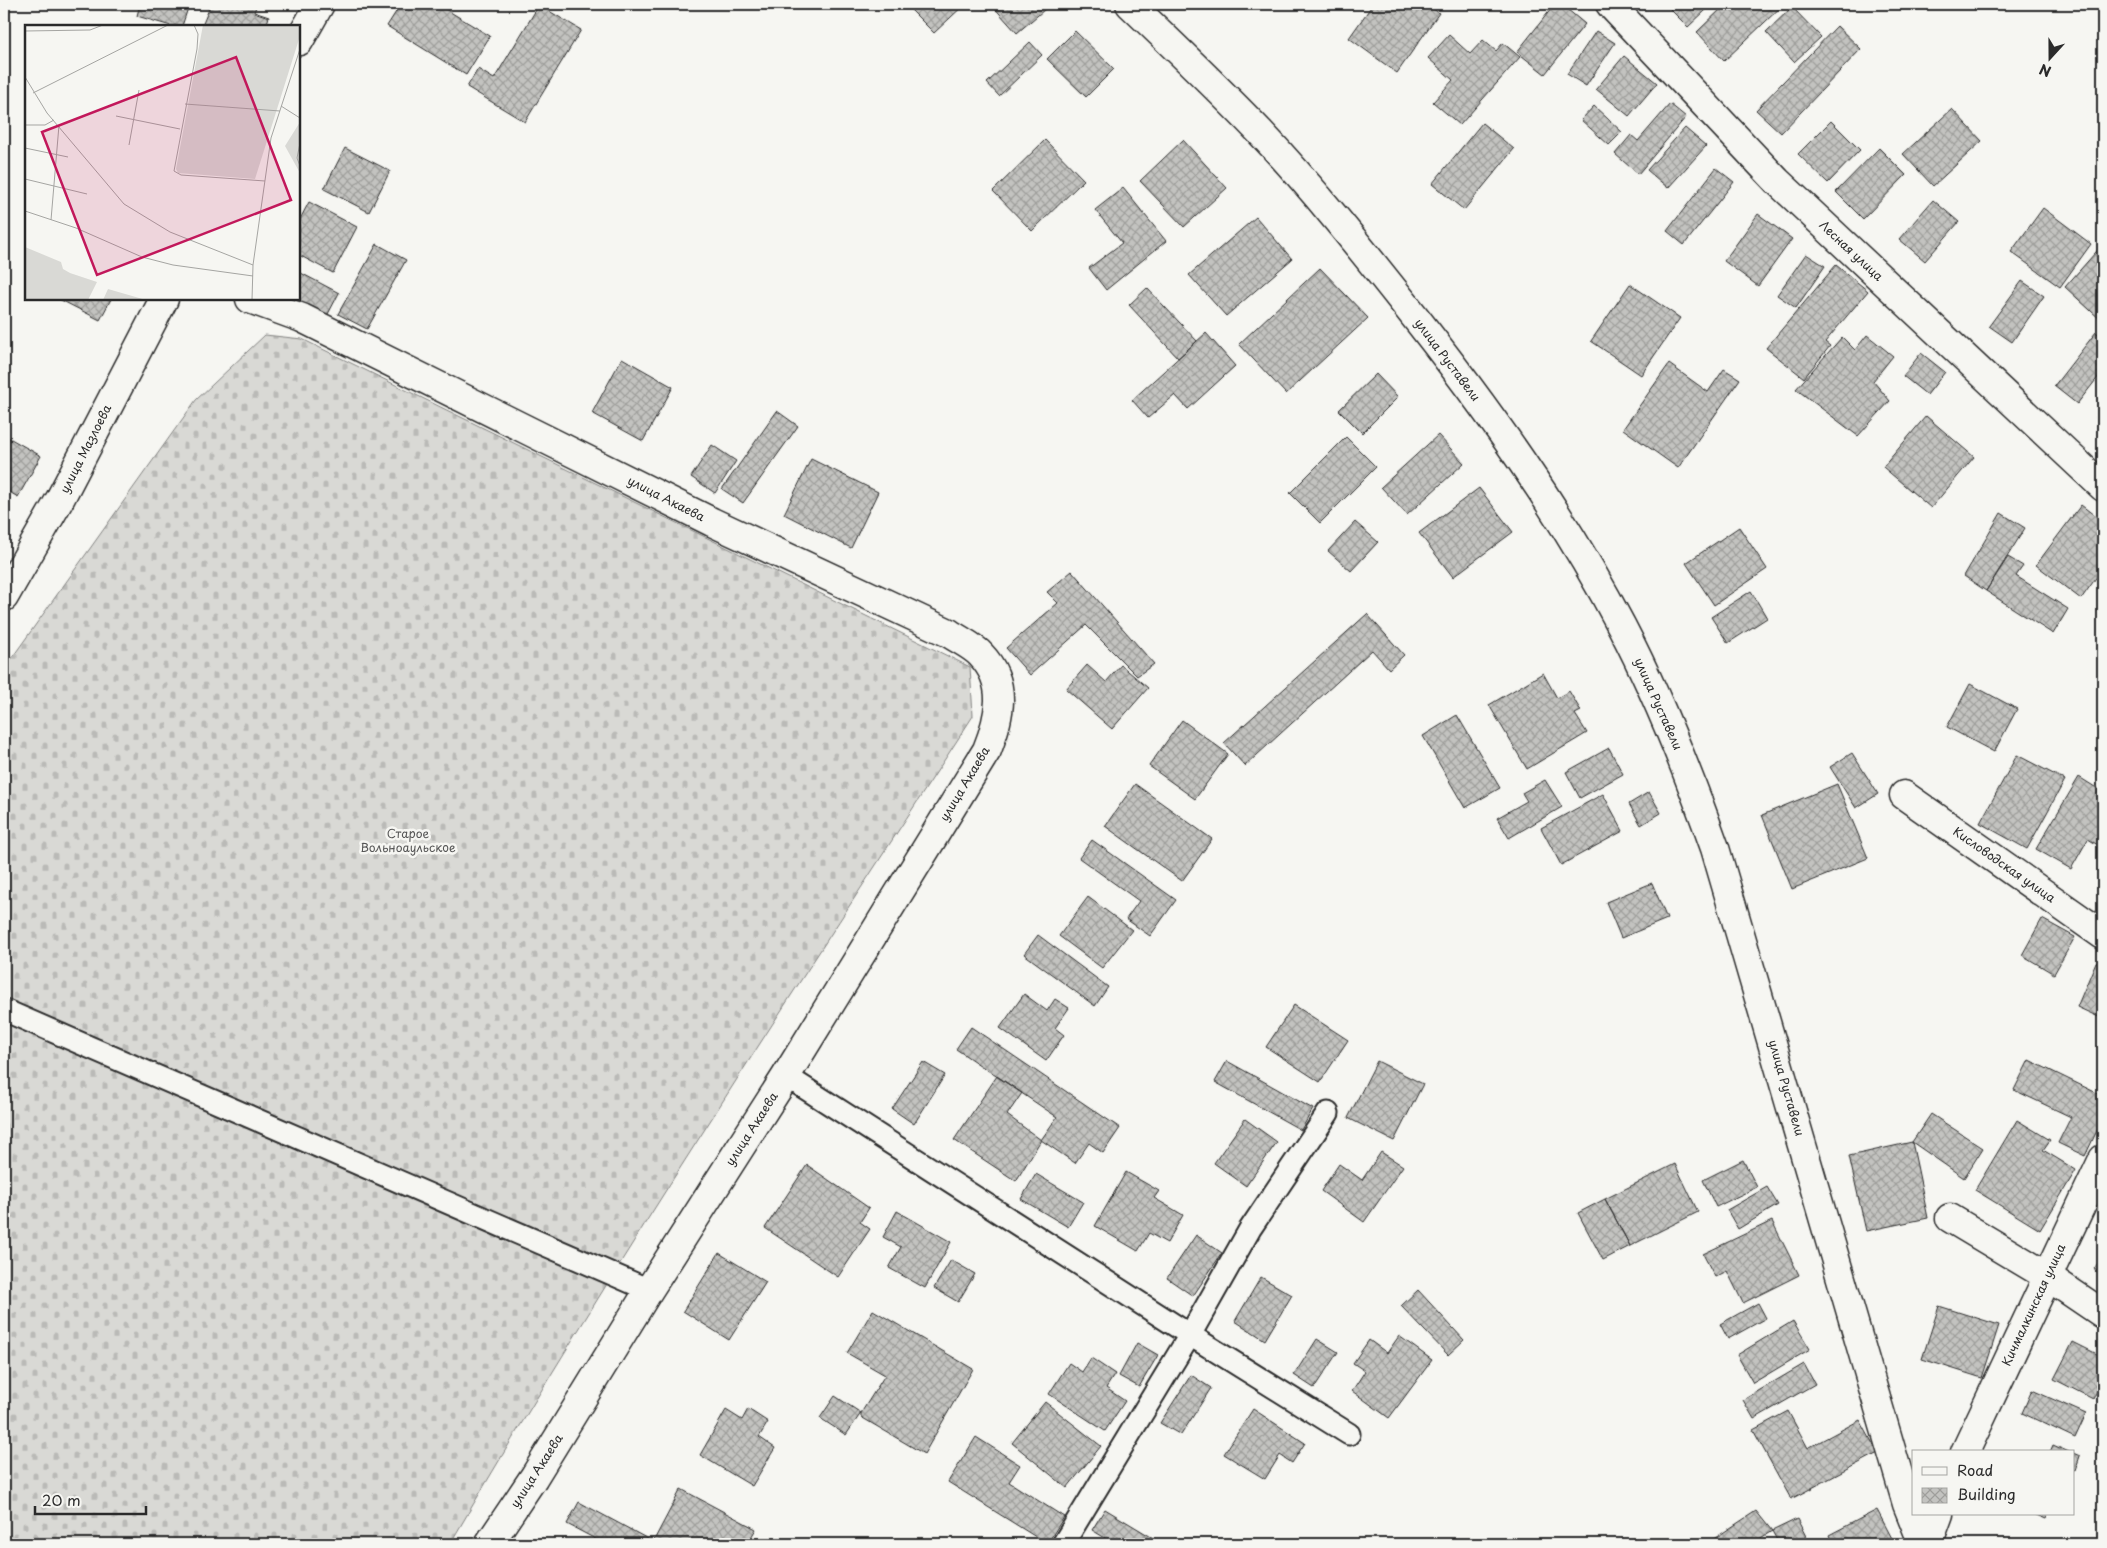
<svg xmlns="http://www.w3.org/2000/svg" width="2107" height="1548" viewBox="0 0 2107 1548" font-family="'Playpen Sans',sans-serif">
<defs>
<pattern id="cemetery-stones" width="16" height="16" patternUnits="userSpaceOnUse" patternTransform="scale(1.25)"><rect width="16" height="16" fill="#d9d9d5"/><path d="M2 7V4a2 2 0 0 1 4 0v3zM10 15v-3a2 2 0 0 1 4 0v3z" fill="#babab7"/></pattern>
<pattern id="building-cross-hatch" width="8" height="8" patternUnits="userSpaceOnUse" patternTransform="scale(1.25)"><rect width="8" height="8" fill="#c3c3c0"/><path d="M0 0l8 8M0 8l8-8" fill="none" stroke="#9f9f9c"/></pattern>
</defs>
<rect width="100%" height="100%" fill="#f6f6f2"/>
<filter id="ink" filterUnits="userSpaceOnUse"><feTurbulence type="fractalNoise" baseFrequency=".02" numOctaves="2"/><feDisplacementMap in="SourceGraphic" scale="10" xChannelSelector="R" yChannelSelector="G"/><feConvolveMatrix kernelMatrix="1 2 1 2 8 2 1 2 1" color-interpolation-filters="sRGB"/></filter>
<g filter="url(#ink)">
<path fill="url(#cemetery-stones)" stroke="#828280" d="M265,335L302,339L970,667L973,716C795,990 614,1262 450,1544H4V669L196,400Z"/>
<path fill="url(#building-cross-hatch)" stroke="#2b2b2b" d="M140,4H174L188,8L182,26H171L137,16Z
M211,4H257L254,12L269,17L266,26H202Z
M401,4H437L490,36L466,75L387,26Z
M905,4H965L934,33Z
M991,4H1051L1017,33Z
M1373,4H1426L1439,13L1397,73L1349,38Z
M1555,4H1561L1585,24L1545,74L1517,52Z
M1665,4H1699L1706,10L1688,27Z
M1726,4H1784L1724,61L1697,32Z
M539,5L581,30L525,122L467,87L478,69L494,79Z
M1792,7L1821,37L1794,62L1766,32Z
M1837,26L1861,49L1781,133L1756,110Z
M1075,31L1114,69L1086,97L1047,59Z
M1596,31L1615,43L1586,86L1567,74Z
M1449,35L1470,54L1483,40L1496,51L1503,43L1520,57L1460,125L1433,102L1453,80L1428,58Z
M1030,42L1042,55L999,96L987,83Z
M1624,56L1657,83L1629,116L1596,89Z
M1670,104L1686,117L1638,174L1615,154L1631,135L1638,141Z
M1594,106L1622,132L1609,145L1581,120Z
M1952,109L1982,141L1933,186L1903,154Z
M1831,121L1860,150L1828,183L1798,154Z
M1482,123L1514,149L1464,210L1432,184Z
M1685,128L1706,146L1668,188L1647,170Z
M1045,140L1084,180L1032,231L993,191Z
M1183,140L1227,188L1184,227L1140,181Z
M345,148L390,171L369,212L324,189Z
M1879,148L1906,175L1863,219L1836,192Z
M1716,168L1734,182L1684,245L1667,231Z
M1123,188L1166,241L1106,290L1089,268L1122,243L1095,210Z
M1933,200L1959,222L1925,261L1899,239Z
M309,202L357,227L333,273L299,255V221Z
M2043,208L2091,244L2060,287L2011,252Z
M1758,214L1792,239L1758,286L1724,261Z
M1256,217L1292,259L1226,316L1189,275Z
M377,244L406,260L367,329L338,314Z
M2103,244V322L2065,287Z
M1806,254L1825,266L1796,308L1777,295Z
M1836,265L1868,291L1825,342L1830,346L1804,378L1766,348Z
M1320,268L1368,318L1286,394L1239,344Z
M299,272L339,293L327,316L294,299H299Z
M2022,281L2044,296L2012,342L1989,326Z
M1630,284L1680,318L1641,375L1591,341Z
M1147,288L1197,341L1178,358L1129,305Z
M59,299H111L100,320Z
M2096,332L2103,338V371L2077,404L2054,386Z
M1206,333L1235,366L1188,409L1175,395L1148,418L1132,400Z
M1867,335L1893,356L1873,381L1890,401L1858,436L1796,389L1842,337L1855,350Z
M1921,353L1945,372L1927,395L1903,376Z
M622,358L673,387L643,441L592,413Z
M1669,364L1708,392L1724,369L1740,379L1678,468L1623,429Z
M1376,374L1398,397L1362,433L1339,410Z
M2103,408V423L2096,418Z
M777,411L798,426L743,503L722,489Z
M1926,416L1974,457L1931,508L1883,467Z
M4,435L41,456L18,497L4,489Z
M1438,435L1464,463L1407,515L1381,487Z
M1346,437L1376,467L1320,523L1290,493Z
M712,445L736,461L715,493L691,477Z
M811,459L878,492L851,548L784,514Z
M1479,488L1513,532L1453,577L1419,533Z
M2081,505L2103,522V568L2081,599L2036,565Z
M2001,513L2025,528L1986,591L1964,576Z
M1355,522L1378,542L1351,571L1328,551Z
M1739,527L1767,569L1714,605L1686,563Z
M2008,557L2023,566L2016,576L2068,609L2053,634L1986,591Z
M1072,571L1154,664L1137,676L1086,625L1030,675L1006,648L1058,603L1047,592Z
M1751,591L1767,618L1728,643L1711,617Z
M1367,614L1404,655L1389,669L1372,650L1245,766L1224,743Z
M1087,665L1106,682L1121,665L1148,688L1112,729L1066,689Z
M1543,673L1557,698L1569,691L1581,711L1575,714L1587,733L1527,769L1489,705Z
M1970,684L2017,709L1994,752L1947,727Z
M1457,715L1500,788L1465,808L1423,736Z
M1182,720L1228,754L1195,799L1149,766Z
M1609,748L1623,774L1580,798L1566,772Z
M1852,753L1878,794L1856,808L1830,767Z
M2017,755L2065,780L2027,849L1980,823Z
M2079,777L2103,792V848L2088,839L2071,869L2036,849Z
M1545,780L1562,807L1509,838L1497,818L1527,801L1522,793Z
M1135,784L1212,839L1182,881L1105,826Z
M1837,784L1868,858L1792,889L1762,815Z
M1649,792L1661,813L1641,825L1629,804Z
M1603,794L1623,831L1561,865L1541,828Z
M1092,840L1176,900L1150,936L1126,919L1139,901L1079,858Z
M1652,883L1667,919L1621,938L1606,902Z
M1088,897L1132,930L1102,968L1059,936Z
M2042,919L2075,937L2054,974L2022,955Z
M1038,935L1108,987L1095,1006L1024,954Z
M2096,962L2103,965V1019L2077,1007Z
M1024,994L1047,1011L1055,999L1069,1008L1055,1028L1064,1035L1046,1061L1000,1028Z
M1294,1005L1348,1040L1320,1082L1266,1047Z
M971,1027L1120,1128L1103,1153L1089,1143L1075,1163L1041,1140L1057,1117L956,1049Z
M2029,1060L2103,1096V1118L2085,1156L2058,1143L2071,1117L2014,1090Z
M1227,1061L1313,1109L1301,1130L1215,1082Z
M1377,1061L1423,1084L1394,1141L1348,1118Z
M923,1062L945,1075L914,1124L892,1109Z
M997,1076L1022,1093L1007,1115L1041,1140L1016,1181L954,1140Z
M1931,1114L1983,1148L1964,1178L1912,1142Z
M1245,1119L1277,1142L1246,1186L1214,1163Z
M2017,1120L2050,1140L2043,1150L2076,1170L2040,1230L1975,1190Z
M1912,1142L1928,1218L1866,1231L1849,1156Z
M1381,1152L1403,1166L1364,1222L1321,1191L1339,1164L1362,1180Z
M1743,1160L1757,1187L1716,1207L1703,1180Z
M1675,1164L1698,1212L1630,1246L1605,1199Z
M807,1165L869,1208L860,1222L870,1229L838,1277L765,1228Z
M1126,1172L1159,1191L1154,1198L1183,1215L1167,1243L1149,1233L1138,1251L1095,1226Z
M1036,1174L1083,1202L1068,1227L1021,1199Z
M1767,1187L1778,1205L1738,1229L1727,1210Z
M1605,1199L1630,1246L1603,1260L1578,1213Z
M897,1211L951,1242L925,1288L889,1268L901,1247L883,1237Z
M1772,1221L1799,1275L1743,1303L1727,1271L1715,1277L1703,1254Z
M1196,1235L1222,1253L1193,1296L1167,1278Z
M719,1253L766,1282L729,1340L683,1311Z
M2103,1255V1275L2094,1269Z
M951,1260L975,1274L958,1302L934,1288Z
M1261,1277L1292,1295L1265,1340L1235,1321Z
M1418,1290L1464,1340L1448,1355L1401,1306Z
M1758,1303L1766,1318L1728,1339L1720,1324Z
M1939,1306L1999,1325L1982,1378L1922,1359Z
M873,1310L973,1369L924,1454L861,1417V1413L885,1375L847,1353Z
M1793,1321L1810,1349L1753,1383L1737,1355Z
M1399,1336L1432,1360L1389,1418L1352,1391L1365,1371L1353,1363L1369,1340L1387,1353Z
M1317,1339L1338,1352L1314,1388L1294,1375Z
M2073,1342L2103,1357V1379L2093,1399L2054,1379Z
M1137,1343L1158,1355L1139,1387L1119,1376Z
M1091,1358L1115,1374L1106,1388L1125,1401L1105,1431L1049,1394L1069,1363L1082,1372Z
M1804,1364L1815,1384L1754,1419L1743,1400Z
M1191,1375L1211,1388L1181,1435L1160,1423Z
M2032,1390L2086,1414L2075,1438L2022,1413Z
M835,1396L861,1413L846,1435L820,1418Z
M1045,1402L1101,1446L1067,1488L1012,1443Z
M748,1409L768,1422L759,1437L775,1448L752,1486L700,1455L726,1410L742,1420Z
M1253,1409L1305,1443L1292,1463L1280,1455L1265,1479L1224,1454Z
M1788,1411L1808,1448L1860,1420L1878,1453L1791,1499L1753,1430Z
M976,1437L1020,1465L1009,1482L1064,1517L1047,1544L948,1482Z
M2053,1445L2069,1452H2050Z
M2073,1453L2080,1456L2075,1471L2073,1470Z
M681,1489L756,1529L747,1544H652Z
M579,1502L648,1539L645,1544H605L567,1524Z
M1105,1509L1163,1544H1115L1092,1530Z
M1877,1510L1895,1544H1833L1829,1535Z
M1756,1511L1772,1531L1751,1544H1706Z
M2034,1514H2048L2046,1519Z
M1797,1519L1810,1544H1779L1772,1531Z"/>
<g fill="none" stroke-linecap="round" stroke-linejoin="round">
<g stroke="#2b2b2b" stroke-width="25">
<path id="service" d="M4,1010L649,1290
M786,1076L1190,1335L1349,1434
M1063,1544L1190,1335L1250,1229L1328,1113"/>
</g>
<g stroke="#2b2b2b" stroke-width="31">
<path id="minor" d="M1130,4C1174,46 1218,88 1260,132C1311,186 1358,245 1404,303C1485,405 1562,512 1622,627C1659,698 1688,772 1715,848L1907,1504L1923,1544
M1610,4L1777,181L2103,487
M299,41L320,4
M250,299L302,318L712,522L949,633C959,640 973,646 981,655C1008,683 1000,717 987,750L786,1076L649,1290L534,1477L489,1544
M4,597L60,499L164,299
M1904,795L2103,935
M1950,1218L2047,1276L2103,1314
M1965,1452L2103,1159
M1928,1544L1939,1514"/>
</g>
<use href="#service" stroke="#f6f6f2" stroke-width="21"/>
<use href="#minor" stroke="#f6f6f2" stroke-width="28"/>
</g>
</g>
<g text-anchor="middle" stroke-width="5" stroke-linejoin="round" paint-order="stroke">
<g font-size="12" fill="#2b2b2b" stroke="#f6f6f2">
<text transform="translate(1851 251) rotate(43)" y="4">Лесная улица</text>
<text transform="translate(1447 360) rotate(53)" y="4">улица Руставели</text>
<text transform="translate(86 449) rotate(-63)" y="4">улица Мазлоева</text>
<text transform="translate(666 499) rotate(27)" y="4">улица Акаева</text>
<text transform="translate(1658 704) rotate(66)" y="4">улица Руставели</text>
<text transform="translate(965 784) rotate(-59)" y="4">улица Акаева</text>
<text transform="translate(2004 865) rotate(35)" y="4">Кисловодская улица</text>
<text transform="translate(1786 1088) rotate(74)" y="4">улица Руставели</text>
<text transform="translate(752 1129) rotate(-57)" y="4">улица Акаева</text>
<text transform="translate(2034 1305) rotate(-65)" y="4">Кичмалкинская улица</text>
<text transform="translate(537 1471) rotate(-57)" y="4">улица Акаева</text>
</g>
<g font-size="12" fill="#565656" stroke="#f6f6f2">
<text x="408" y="838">Старое<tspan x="408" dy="14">Вольноаульское</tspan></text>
</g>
</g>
<g transform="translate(25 25)">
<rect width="275" height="275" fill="#f6f6f2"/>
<path d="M0,222L36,237L38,244L45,248L72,257L63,275H0ZM83,264L121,275H78Z" fill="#d9d9d5"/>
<path d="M178,0H275V11L230,154L153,148L151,144ZM275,97V148L260,121Z" fill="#d9d9d5"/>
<path fill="none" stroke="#a5a5a2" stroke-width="1" d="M169,0L173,9L172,24L149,146L156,150L240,156M0,6L65,5L78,0M0,52L22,88L99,179L145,207L228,240M8,68L143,0M160,79L255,86M256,81L275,93M91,91L155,104M0,100H20L29,95M275,118L272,133L275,141M104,120L114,65M0,123L43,132M0,154L62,169M0,186L51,203L117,232L148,240L228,251M26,195L34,100M227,275L228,240L246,113L275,24"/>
<path fill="#c2185b" fill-opacity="0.15" stroke="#c2185b" stroke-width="2.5" d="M211,32L266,175L72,250L17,107Z"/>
<rect width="275" height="275" fill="none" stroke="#2b2b2b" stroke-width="2.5"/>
</g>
<rect width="2107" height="1548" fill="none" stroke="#f6f6f2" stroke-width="20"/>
<rect x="10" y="10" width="2087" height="1528" fill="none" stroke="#2b2b2b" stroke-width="2" filter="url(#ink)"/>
<rect x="1912" y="1450" width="162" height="65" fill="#f6f6f2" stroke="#a5a5a2"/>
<rect x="1922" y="1467" width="25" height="8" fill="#f6f6f2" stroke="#a5a5a2"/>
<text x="1957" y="1476" font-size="15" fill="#2b2b2b">Road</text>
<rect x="1922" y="1488" width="25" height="15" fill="url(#building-cross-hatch)" stroke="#a5a5a2"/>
<text x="1957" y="1500" font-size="15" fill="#2b2b2b">Building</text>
<g transform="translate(2050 58) rotate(201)" stroke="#f6f6f2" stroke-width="4" paint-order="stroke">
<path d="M0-4L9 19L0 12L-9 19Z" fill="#2b2b2b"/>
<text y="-8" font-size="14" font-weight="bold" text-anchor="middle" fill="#2b2b2b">N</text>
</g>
<path d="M35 1506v8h111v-8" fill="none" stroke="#2b2b2b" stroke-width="2.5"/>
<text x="42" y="1506" font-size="15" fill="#2b2b2b" stroke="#f6f6f2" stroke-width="4" paint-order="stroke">20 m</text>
</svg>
